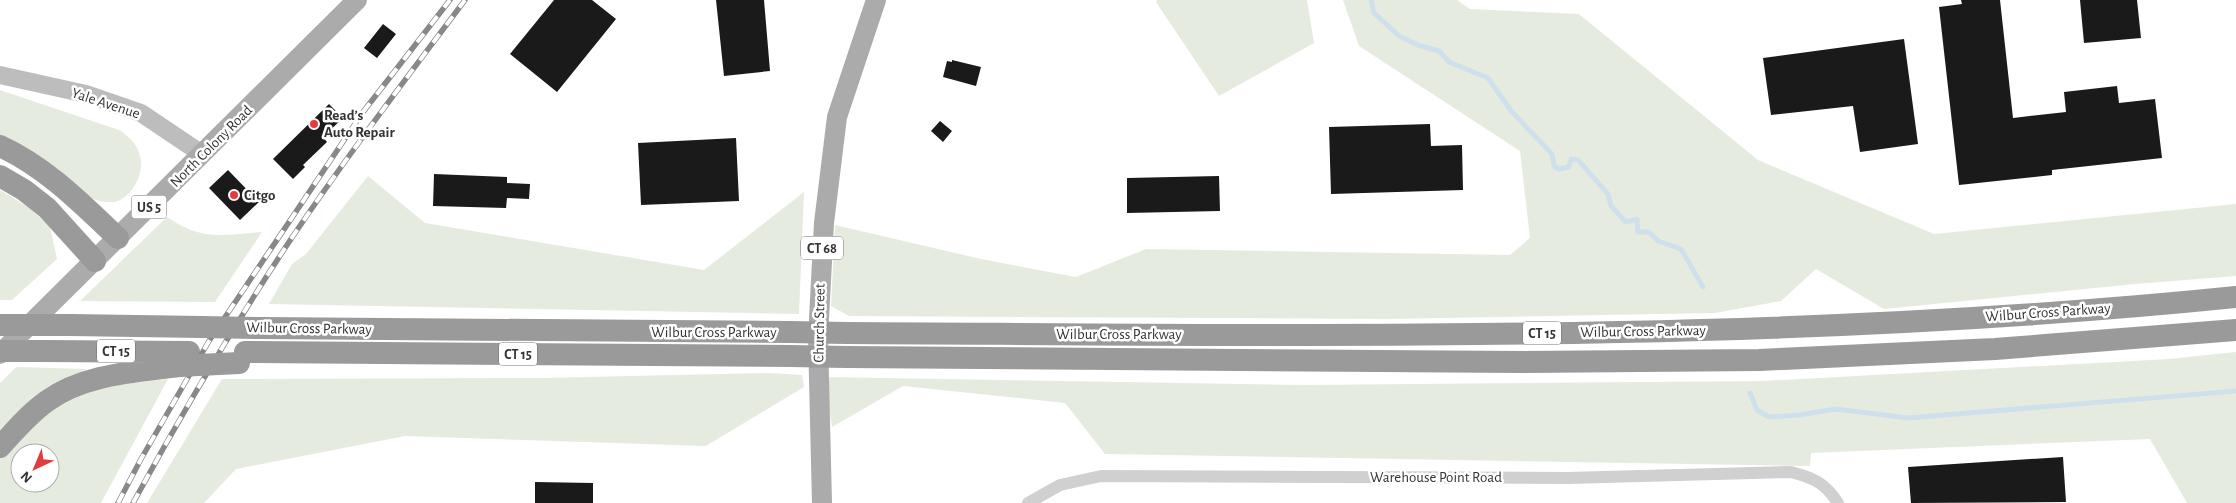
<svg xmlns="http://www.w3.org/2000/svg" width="2236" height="503" viewBox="0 0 2236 503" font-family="'Alegreya Sans',sans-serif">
<rect width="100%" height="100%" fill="#fff"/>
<path fill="#e5ecdf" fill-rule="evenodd" d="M1157,0H1307L1314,43L1219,96L1156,2Z
M1343,0H1457L1470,9L1579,14L1758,160L1934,234L2236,204V276L2135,284L1884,309L1816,269L1781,301L1715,313L1386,319L849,316L831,306L835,225L981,259L1076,277L1146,249L1510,255L1530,238L1520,151L1359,46Z
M0,90L119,130C129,136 137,144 140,156C145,173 132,198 114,202C106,203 98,201 91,198L0,141Z
M368,176L425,223L704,270L804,192L799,314L269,304L292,264L306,254Z
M0,190L31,209L50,227L57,259L12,300H0Z
M167,217C202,241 222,235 262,232L215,302L80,301Z
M2236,352V503H2187L2150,439L1811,453L1810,466L1105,454L1065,403L903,386L832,427L824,377L1304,385L1763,381L2169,359Z
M16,367L87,369C54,385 25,401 0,430V383Z
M769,373L802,375L804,387L706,446L405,436L236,469L204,503H147L222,379L541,378Z
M168,379L101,503H0V457L41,413L72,398L108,386ZM20,453H50V483H20Z"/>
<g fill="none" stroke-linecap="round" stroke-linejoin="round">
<path stroke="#cfe0ed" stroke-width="5" d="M1371,0L1374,13L1399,36L1418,45L1439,51L1449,62L1488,78L1512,112L1552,154L1554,166L1559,169L1569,167L1571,159L1578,160L1608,194L1611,206L1626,222L1637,219L1638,232H1649L1658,241L1681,249L1703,287
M1750,393L1757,410L1769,417L1799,415L1836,409L1908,418L2236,391"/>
</g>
<path fill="#1a1a1a" d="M554,0H592L616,19L557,92L510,54Z
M716,0H764L770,71L724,76Z
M1961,0H2000L2013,118L2066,112L2064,92L2117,86L2119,103L2155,99L2162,158L2052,170V175L1959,185L1939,7L1962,4Z
M2080,0H2137L2141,38L2084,43Z
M383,24L396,34L377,58L364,48Z
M1904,39L1918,144L1860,152L1853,106L1771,115L1763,58Z
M952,60L981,67L976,86L943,77L947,61L952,62Z
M329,104L343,118L323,137L327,142L303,165L305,167L293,179L273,159Z
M940,121L952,131L943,142L931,131Z
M1430,124L1431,146L1462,145L1463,190L1331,194L1329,127Z
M736,138L739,201L641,205L638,143Z
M228,170L259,202L240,220L209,188Z
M434,174L507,177V183L530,184L529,199L507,198L506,208L433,206Z
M1219,176L1220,211L1127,213V178Z
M2063,457L2066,502L1911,503L1908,467Z
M535,482L593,483V503H535Z"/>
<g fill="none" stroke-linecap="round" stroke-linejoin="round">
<path stroke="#d0d0d0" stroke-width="12" d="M1028,503L1060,485L1101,476L1568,478L1791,472C1814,478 1825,483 1838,503"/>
<path stroke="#bdbdbd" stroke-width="18" d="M0,75L86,94L141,113L202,154"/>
<path stroke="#ababab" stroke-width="20" d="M0,354L357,0
M822,503L818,338L824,223L837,117L876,0"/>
<path stroke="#9a9a9a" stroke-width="22" d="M0,146C46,167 82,204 118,238
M0,176L24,190L47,208L95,261
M70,325L202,327
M261,328L789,332
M847,333C1310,335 1775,344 2236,297
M43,351L189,352
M245,352L790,356
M847,357L1521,362L1759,360L1995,349L2236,330
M0,447C14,431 29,414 47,401C84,374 135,372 179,366"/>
<g stroke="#888" stroke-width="5.5">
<path id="rail" d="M118,503L141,459L209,341L363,112L450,0
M133,503C182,413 234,325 291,239C346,157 406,79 465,0"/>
</g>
<use href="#rail" stroke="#fff" stroke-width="4" stroke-dasharray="11" stroke-linecap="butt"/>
<path stroke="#9a9a9a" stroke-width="22" d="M0,325H70
M202,327L261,328
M789,332L847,333
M0,351H43
M790,356L847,357
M179,366L239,363"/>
</g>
<g fill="#e13d40" stroke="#fff" stroke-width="2">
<circle cx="314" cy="124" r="5"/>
<circle cx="234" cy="195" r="5"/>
</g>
<g text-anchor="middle" stroke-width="5" stroke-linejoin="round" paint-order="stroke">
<g fill="#fff" stroke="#707070" stroke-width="1">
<rect x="131.5" y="195.5" width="35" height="23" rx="4"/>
<rect x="801" y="236.5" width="42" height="23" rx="4"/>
<rect x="1523" y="321.5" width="38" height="23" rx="4"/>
<rect x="97" y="339.5" width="38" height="23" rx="4"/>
<rect x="499" y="342.5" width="38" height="23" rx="4"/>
</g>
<g font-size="14" font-weight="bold" fill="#333">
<text x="149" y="212">US 5</text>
<text x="822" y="253">CT 68</text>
<text x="1542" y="338">CT 15</text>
<text x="116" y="356">CT 15</text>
<text x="518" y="359">CT 15</text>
</g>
<g font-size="15" fill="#333" stroke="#fff">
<text transform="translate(106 103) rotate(18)" y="5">Yale Avenue</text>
<text transform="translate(211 146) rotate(-45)" y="5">North Colony Road</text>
<text transform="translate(2048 312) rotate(-4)" y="5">Wilbur Cross Parkway</text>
<text transform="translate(819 323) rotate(-89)" y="5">Church Street</text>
<text transform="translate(309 328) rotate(1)" y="5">Wilbur Cross Parkway</text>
<text transform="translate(1643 331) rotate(-1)" y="5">Wilbur Cross Parkway</text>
<text x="714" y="337">Wilbur Cross Parkway</text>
<text x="1119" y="339">Wilbur Cross Parkway</text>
<text x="1436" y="482">Warehouse Point Road</text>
</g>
<g font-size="15" font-weight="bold" fill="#333" stroke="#fff" text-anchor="start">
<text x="324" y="120">Read’s<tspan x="324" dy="17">Auto Repair</tspan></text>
<text x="244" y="200">Citgo</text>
</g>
</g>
<g transform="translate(35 468) rotate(224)"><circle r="24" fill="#ffffff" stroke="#adadad"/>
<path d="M0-4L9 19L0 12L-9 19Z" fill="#e13d40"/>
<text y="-8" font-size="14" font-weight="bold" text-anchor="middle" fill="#333333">N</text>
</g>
</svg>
